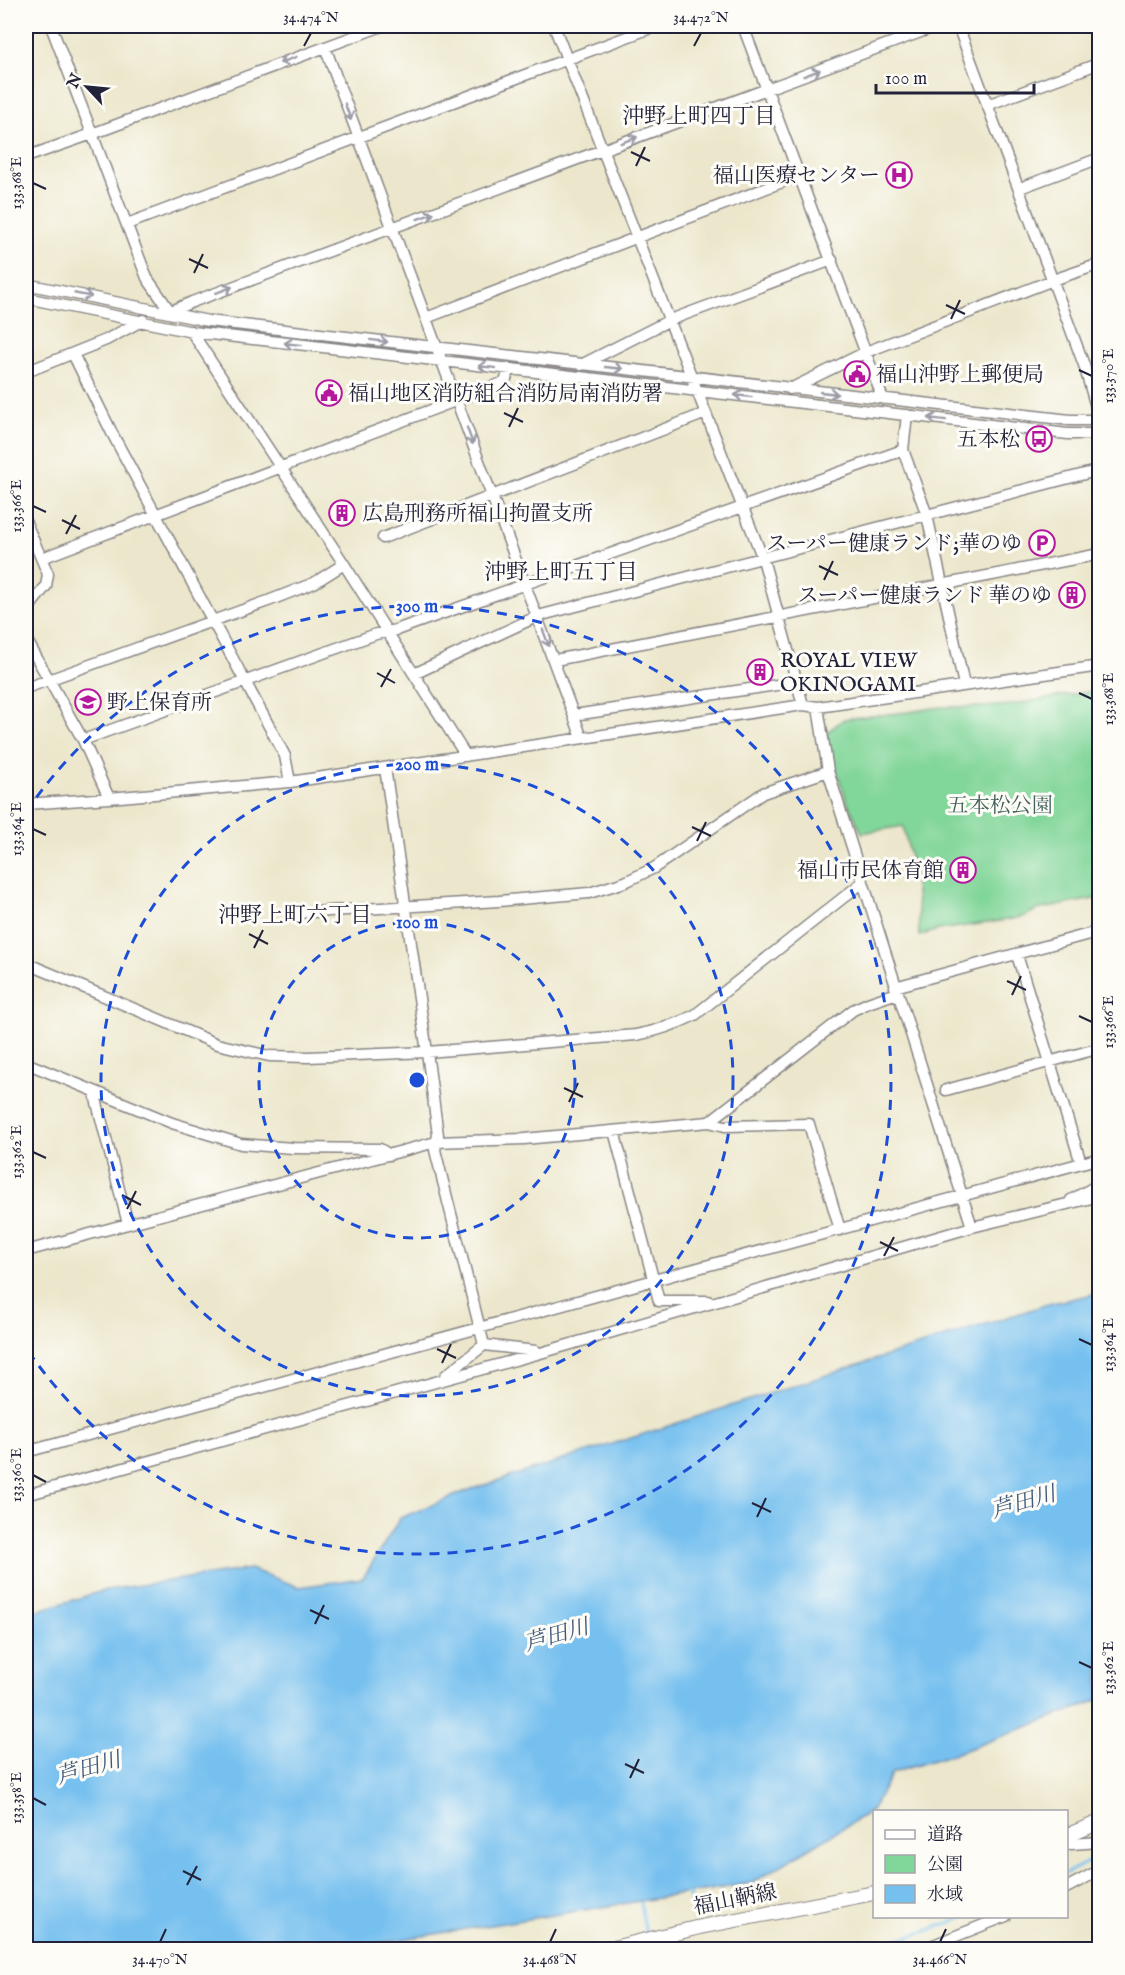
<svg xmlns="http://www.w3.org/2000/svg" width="1125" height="1975" viewBox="0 0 1125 1975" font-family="'IM FELL English','Noto Serif JP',serif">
<rect width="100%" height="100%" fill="#fdfcf7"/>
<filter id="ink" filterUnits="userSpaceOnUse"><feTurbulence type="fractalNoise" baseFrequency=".0167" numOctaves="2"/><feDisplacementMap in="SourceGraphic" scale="12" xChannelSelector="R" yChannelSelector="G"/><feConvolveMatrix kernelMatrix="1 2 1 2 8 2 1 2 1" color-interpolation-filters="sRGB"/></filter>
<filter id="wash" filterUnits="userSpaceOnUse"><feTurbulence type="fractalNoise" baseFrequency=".008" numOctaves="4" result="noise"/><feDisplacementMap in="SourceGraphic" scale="24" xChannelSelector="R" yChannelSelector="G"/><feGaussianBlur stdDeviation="1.35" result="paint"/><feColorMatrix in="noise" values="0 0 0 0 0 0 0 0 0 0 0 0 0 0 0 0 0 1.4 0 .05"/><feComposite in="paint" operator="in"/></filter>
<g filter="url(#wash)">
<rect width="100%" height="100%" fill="#ece7cc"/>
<path fill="#81d699" stroke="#527c6a" stroke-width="1.5" d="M1099,690V898L1036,910L1025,916L1007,920L938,930L919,936C919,900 912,861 903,826L862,833L847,802L827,743L826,736L830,730L844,719L908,712L941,707H983L1009,705Z"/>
<path fill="#76c0ef" stroke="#4c7195" stroke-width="1.5" d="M1099,1293V1700L963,1751L892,1773L871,1811L752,1883L379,1943L355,1949H26V1614L106,1590L250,1569L299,1587L363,1578L400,1518L469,1490L1048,1304Z"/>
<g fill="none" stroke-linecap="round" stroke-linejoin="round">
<path stroke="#76c0ef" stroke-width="3" d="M1066,1873L1100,1856
M688,1891L691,1904
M641,1903L646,1936
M856,1950L921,1933L968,1916"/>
</g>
</g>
<g filter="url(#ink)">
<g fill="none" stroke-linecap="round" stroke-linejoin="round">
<g stroke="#878484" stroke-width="13">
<path id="minor" d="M51,26L147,278L172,314
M554,26L763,559L803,705
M743,26L883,399
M958,26L1084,365L1100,421
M325,47L582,738
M987,105L1100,63
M26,157L92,134L382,26
M1020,188L1100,158
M127,224L656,26
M26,284L208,321L1070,420H1100
M26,298L193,332L1068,434H1100
M169,312L192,302L937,26
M426,318L798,176
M191,331L344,564L466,756
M73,354L113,435L285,756L290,782
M581,365L670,320L832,260
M26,372L106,340L143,320
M790,389L866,352L1053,280L1100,264
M907,415L903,450L927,515L964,685
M26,523L48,574L46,586L26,611
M383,538L706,413
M42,558L505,382L509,370
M26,639L83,740L109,798
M555,660L1100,554
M414,674L538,616L1100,470
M26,688L268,601L314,583L344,564
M818,707L828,771L972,1227
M574,715L797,682
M83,740L376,634L396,630L903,450
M385,768L427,1052L438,1135L435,1150L484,1345L536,1351
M26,804L109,798L290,782L803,705L818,707L1100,666
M296,913L499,901L589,893L625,882L654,868L763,793L828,771
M1017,955L1081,1163
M26,963L217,1044L269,1056L308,1057L427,1052L636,1035C658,1031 675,1025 695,1015L863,882
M895,987L1100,931
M26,1063L172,1123L241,1144L293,1148L380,1149L390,1155
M946,1090L1100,1048
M96,1093V1099L128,1224
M709,1122L725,1126L809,1124L840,1230
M614,1131L659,1301H708
M1071,1200L1100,1184
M26,1251L436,1142L524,1139L709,1122L853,1010L868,1003L897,993
M445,1376L484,1345
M26,1452L1100,1158
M26,1495L544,1352L972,1227L1100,1196
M1066,1843L1071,1844L1100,1842
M1066,1888L1100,1870
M665,1935V1950
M921,1950L1006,1916"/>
</g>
<g stroke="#878484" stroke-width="16">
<path id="major" d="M1066,1836L1100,1822
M605,1950L700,1927L874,1893"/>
</g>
<use href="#minor" stroke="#fff" stroke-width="10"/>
<use href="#major" stroke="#fff" stroke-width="14"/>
</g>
<defs><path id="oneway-shaft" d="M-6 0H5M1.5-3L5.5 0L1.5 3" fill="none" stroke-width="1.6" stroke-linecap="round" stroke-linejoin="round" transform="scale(1.5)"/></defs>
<g stroke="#9c9ca7">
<use href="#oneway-shaft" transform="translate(288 60) rotate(159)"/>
<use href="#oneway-shaft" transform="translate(812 73) rotate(-21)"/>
<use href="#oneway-shaft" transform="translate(348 112) rotate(70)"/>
<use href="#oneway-shaft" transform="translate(629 140) rotate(-20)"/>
<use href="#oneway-shaft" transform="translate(426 216) rotate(-20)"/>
<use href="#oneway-shaft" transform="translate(224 290) rotate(-20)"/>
<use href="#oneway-shaft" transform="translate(83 295) rotate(11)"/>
<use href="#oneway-shaft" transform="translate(379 341) rotate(7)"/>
<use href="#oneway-shaft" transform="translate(293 344) rotate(-173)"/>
<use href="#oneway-shaft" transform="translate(487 367) rotate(-173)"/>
<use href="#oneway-shaft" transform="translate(614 368) rotate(6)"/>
<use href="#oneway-shaft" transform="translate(829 393) rotate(6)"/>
<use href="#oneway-shaft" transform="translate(743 396) rotate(-173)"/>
<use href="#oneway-shaft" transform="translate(937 419) rotate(-173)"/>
<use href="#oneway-shaft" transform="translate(470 436) rotate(70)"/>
<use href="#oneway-shaft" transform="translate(546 638) rotate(69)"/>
</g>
</g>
<path fill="none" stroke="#22223b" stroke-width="2" d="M304,46L311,33M694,46L701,33M631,152L650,161M636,166L645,147M33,183L46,189M189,259L208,268M194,273L203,254M946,305L965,314M951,319L960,300M1079,370L1092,376M504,413L523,422M509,427L518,408M33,506L46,512M62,520L80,529M66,534L76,515M819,566L838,575M824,580L833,561M377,673L395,683M381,687L391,669M1079,693L1092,699M692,827L711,836M33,829L46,835M697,841L706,822M249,934L268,944M254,948L263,930M1007,981L1026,990M1012,995L1021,976M1079,1016L1092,1022M564,1088L583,1097M569,1102L578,1083M33,1152L46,1158M122,1195L141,1205M127,1209L136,1191M880,1242L898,1251M884,1256L894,1237M1079,1339L1092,1345M437,1349L456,1358M442,1363L451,1344M33,1475L46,1482M752,1503L771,1512M757,1517L766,1498M310,1610L329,1619M315,1624L324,1605M1079,1662L1092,1668M625,1764L644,1773M630,1778L639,1759M33,1798L46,1805M183,1871L201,1880M187,1885L197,1866M160,1942L166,1929M550,1942L556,1929M940,1942L946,1929"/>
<g fill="none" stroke="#1d4ed8" stroke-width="3" stroke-dasharray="10 8">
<circle cx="417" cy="1080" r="158"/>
<circle cx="417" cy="1080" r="316"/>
<path d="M26 812A474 474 0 1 1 26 1348"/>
</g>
<defs>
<g id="hospital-ring" transform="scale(1.35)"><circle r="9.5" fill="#fdfcf7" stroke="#b5179e" stroke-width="1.5"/><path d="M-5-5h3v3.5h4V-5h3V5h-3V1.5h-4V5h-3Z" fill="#b5179e"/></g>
<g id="civic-ring" transform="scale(1.35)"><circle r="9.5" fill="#fdfcf7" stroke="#b5179e" stroke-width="1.5"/><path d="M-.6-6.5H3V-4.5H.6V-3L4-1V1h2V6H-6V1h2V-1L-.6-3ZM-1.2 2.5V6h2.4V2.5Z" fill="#b5179e"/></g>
<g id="bus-ring" transform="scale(1.35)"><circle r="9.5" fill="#fdfcf7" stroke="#b5179e" stroke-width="1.5"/><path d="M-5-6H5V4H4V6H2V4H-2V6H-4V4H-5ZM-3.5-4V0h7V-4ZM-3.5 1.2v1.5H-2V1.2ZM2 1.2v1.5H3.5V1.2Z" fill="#b5179e"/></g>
<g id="building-ring" transform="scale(1.35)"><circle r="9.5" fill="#fdfcf7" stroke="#b5179e" stroke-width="1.5"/><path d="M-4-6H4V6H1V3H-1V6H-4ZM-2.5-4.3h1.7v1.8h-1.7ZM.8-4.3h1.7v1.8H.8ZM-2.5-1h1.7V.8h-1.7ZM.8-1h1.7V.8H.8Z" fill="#b5179e"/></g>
<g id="parking-ring" transform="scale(1.35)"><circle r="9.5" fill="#fdfcf7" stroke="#b5179e" stroke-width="1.5"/><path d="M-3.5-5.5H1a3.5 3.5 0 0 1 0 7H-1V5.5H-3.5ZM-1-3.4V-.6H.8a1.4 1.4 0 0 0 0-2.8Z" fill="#b5179e"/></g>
<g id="school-ring" transform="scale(1.35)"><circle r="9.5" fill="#fdfcf7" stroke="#b5179e" stroke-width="1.5"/><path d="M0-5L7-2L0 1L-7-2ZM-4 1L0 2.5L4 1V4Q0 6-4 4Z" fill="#b5179e"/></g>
</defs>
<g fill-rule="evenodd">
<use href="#hospital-ring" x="899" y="175"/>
<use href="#civic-ring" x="857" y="374"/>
<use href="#civic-ring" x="329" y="393"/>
<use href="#bus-ring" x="1039" y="439"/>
<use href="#building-ring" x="342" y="513"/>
<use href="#parking-ring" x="1042" y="543"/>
<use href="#building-ring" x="1072" y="595"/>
<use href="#building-ring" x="760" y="672"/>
<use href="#school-ring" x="88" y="702"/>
<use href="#building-ring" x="963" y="870"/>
</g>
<g text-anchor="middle" stroke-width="6" stroke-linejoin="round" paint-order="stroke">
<g font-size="21" fill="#22223b" stroke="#fdfcf7" text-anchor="end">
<text x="880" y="182">福山医療センター</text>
<text x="876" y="381" text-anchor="start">福山沖野上郵便局</text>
<text x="348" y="400" text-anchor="start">福山地区消防組合消防局南消防署</text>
<text x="1020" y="446">五本松</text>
<text x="362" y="520" text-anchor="start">広島刑務所福山拘置支所</text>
<text x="1022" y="550">スーパー健康ランド;華のゆ</text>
<text x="1052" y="602">スーパー健康ランド 華のゆ</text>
<text x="780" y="667" text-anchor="start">ROYAL VIEW<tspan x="780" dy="24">OKINOGAMI</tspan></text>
<text x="107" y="709" text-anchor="start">野上保育所</text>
<text x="944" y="877">福山市民体育館</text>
</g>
<g font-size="21" fill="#43615c" stroke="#fdfcf7">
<text x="1000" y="812">五本松公園</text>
</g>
<g font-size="21" fill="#22223b" stroke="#fdfcf7">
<text transform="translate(735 1899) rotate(-11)" y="7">福山鞆線</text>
</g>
<g font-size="22" fill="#22223b" stroke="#fdfcf7">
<text x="699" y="123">沖野上町四丁目</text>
<text x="561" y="579">沖野上町五丁目</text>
<text x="295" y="922">沖野上町六丁目</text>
</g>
<g font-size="22" font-style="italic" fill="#3f597a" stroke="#fdfcf7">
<text transform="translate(1023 1501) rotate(-16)" y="8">芦田川</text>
<text transform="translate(556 1634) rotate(-16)" y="8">芦田川</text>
<text transform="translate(88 1767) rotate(-16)" y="8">芦田川</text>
</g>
</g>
<circle cx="417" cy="1080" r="9" fill="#1d4ed8" stroke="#fdfcf7" stroke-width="3"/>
<g font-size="18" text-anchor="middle" font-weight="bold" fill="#1d4ed8" stroke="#fdfcf7" stroke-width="6" stroke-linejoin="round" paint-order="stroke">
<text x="417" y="612">300 m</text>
<text x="417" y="770">200 m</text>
<text x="417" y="928">100 m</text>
</g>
<rect width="1125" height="1975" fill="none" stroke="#fdfcf7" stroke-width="66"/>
<rect x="873" y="1810" width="195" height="108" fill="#fdfcf7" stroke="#a5a5ac" stroke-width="1.5"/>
<rect x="885" y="1830" width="30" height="9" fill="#ffffff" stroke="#a5a5ac" stroke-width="1.5"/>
<text x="927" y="1840" font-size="18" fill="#22223b">道路</text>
<rect x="885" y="1855" width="30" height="18" fill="#81d699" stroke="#a5a5ac" stroke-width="1.5"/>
<text x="927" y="1870" font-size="18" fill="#22223b">公園</text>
<rect x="885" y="1885" width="30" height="18" fill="#76c0ef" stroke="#a5a5ac" stroke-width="1.5"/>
<text x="927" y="1900" font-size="18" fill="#22223b">水域</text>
<g transform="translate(87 87) rotate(296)" stroke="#fdfcf7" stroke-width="4.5" paint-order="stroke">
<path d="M0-4.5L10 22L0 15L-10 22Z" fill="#22223b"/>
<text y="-9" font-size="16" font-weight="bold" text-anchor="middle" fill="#22223b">N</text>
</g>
<path d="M876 84v9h158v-9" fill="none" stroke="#22223b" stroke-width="3"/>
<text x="885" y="84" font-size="18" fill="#22223b" stroke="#fdfcf7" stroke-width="4.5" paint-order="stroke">100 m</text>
<rect x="33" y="33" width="1059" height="1909" fill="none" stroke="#22223b" stroke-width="2"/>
<g font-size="15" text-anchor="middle" fill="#22223b">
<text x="311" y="22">34.474°N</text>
<text x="701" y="22">34.472°N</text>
<text transform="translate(16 183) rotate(-90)" y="5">133.368°E</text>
<text transform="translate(1108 376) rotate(-90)" y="5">133.370°E</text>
<text transform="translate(16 506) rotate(-90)" y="5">133.366°E</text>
<text transform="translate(1108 699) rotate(-90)" y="5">133.368°E</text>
<text transform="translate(16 829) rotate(-90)" y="5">133.364°E</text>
<text transform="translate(1108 1022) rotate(-90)" y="5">133.366°E</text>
<text transform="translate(16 1152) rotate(-90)" y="5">133.362°E</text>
<text transform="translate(1108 1345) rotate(-90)" y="5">133.364°E</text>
<text transform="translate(16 1475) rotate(-90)" y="5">133.360°E</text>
<text transform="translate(1108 1668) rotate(-90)" y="5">133.362°E</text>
<text transform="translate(16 1798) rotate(-90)" y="5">133.358°E</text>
<text x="160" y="1964">34.470°N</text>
<text x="550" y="1964">34.468°N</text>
<text x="940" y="1964">34.466°N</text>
</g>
</svg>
